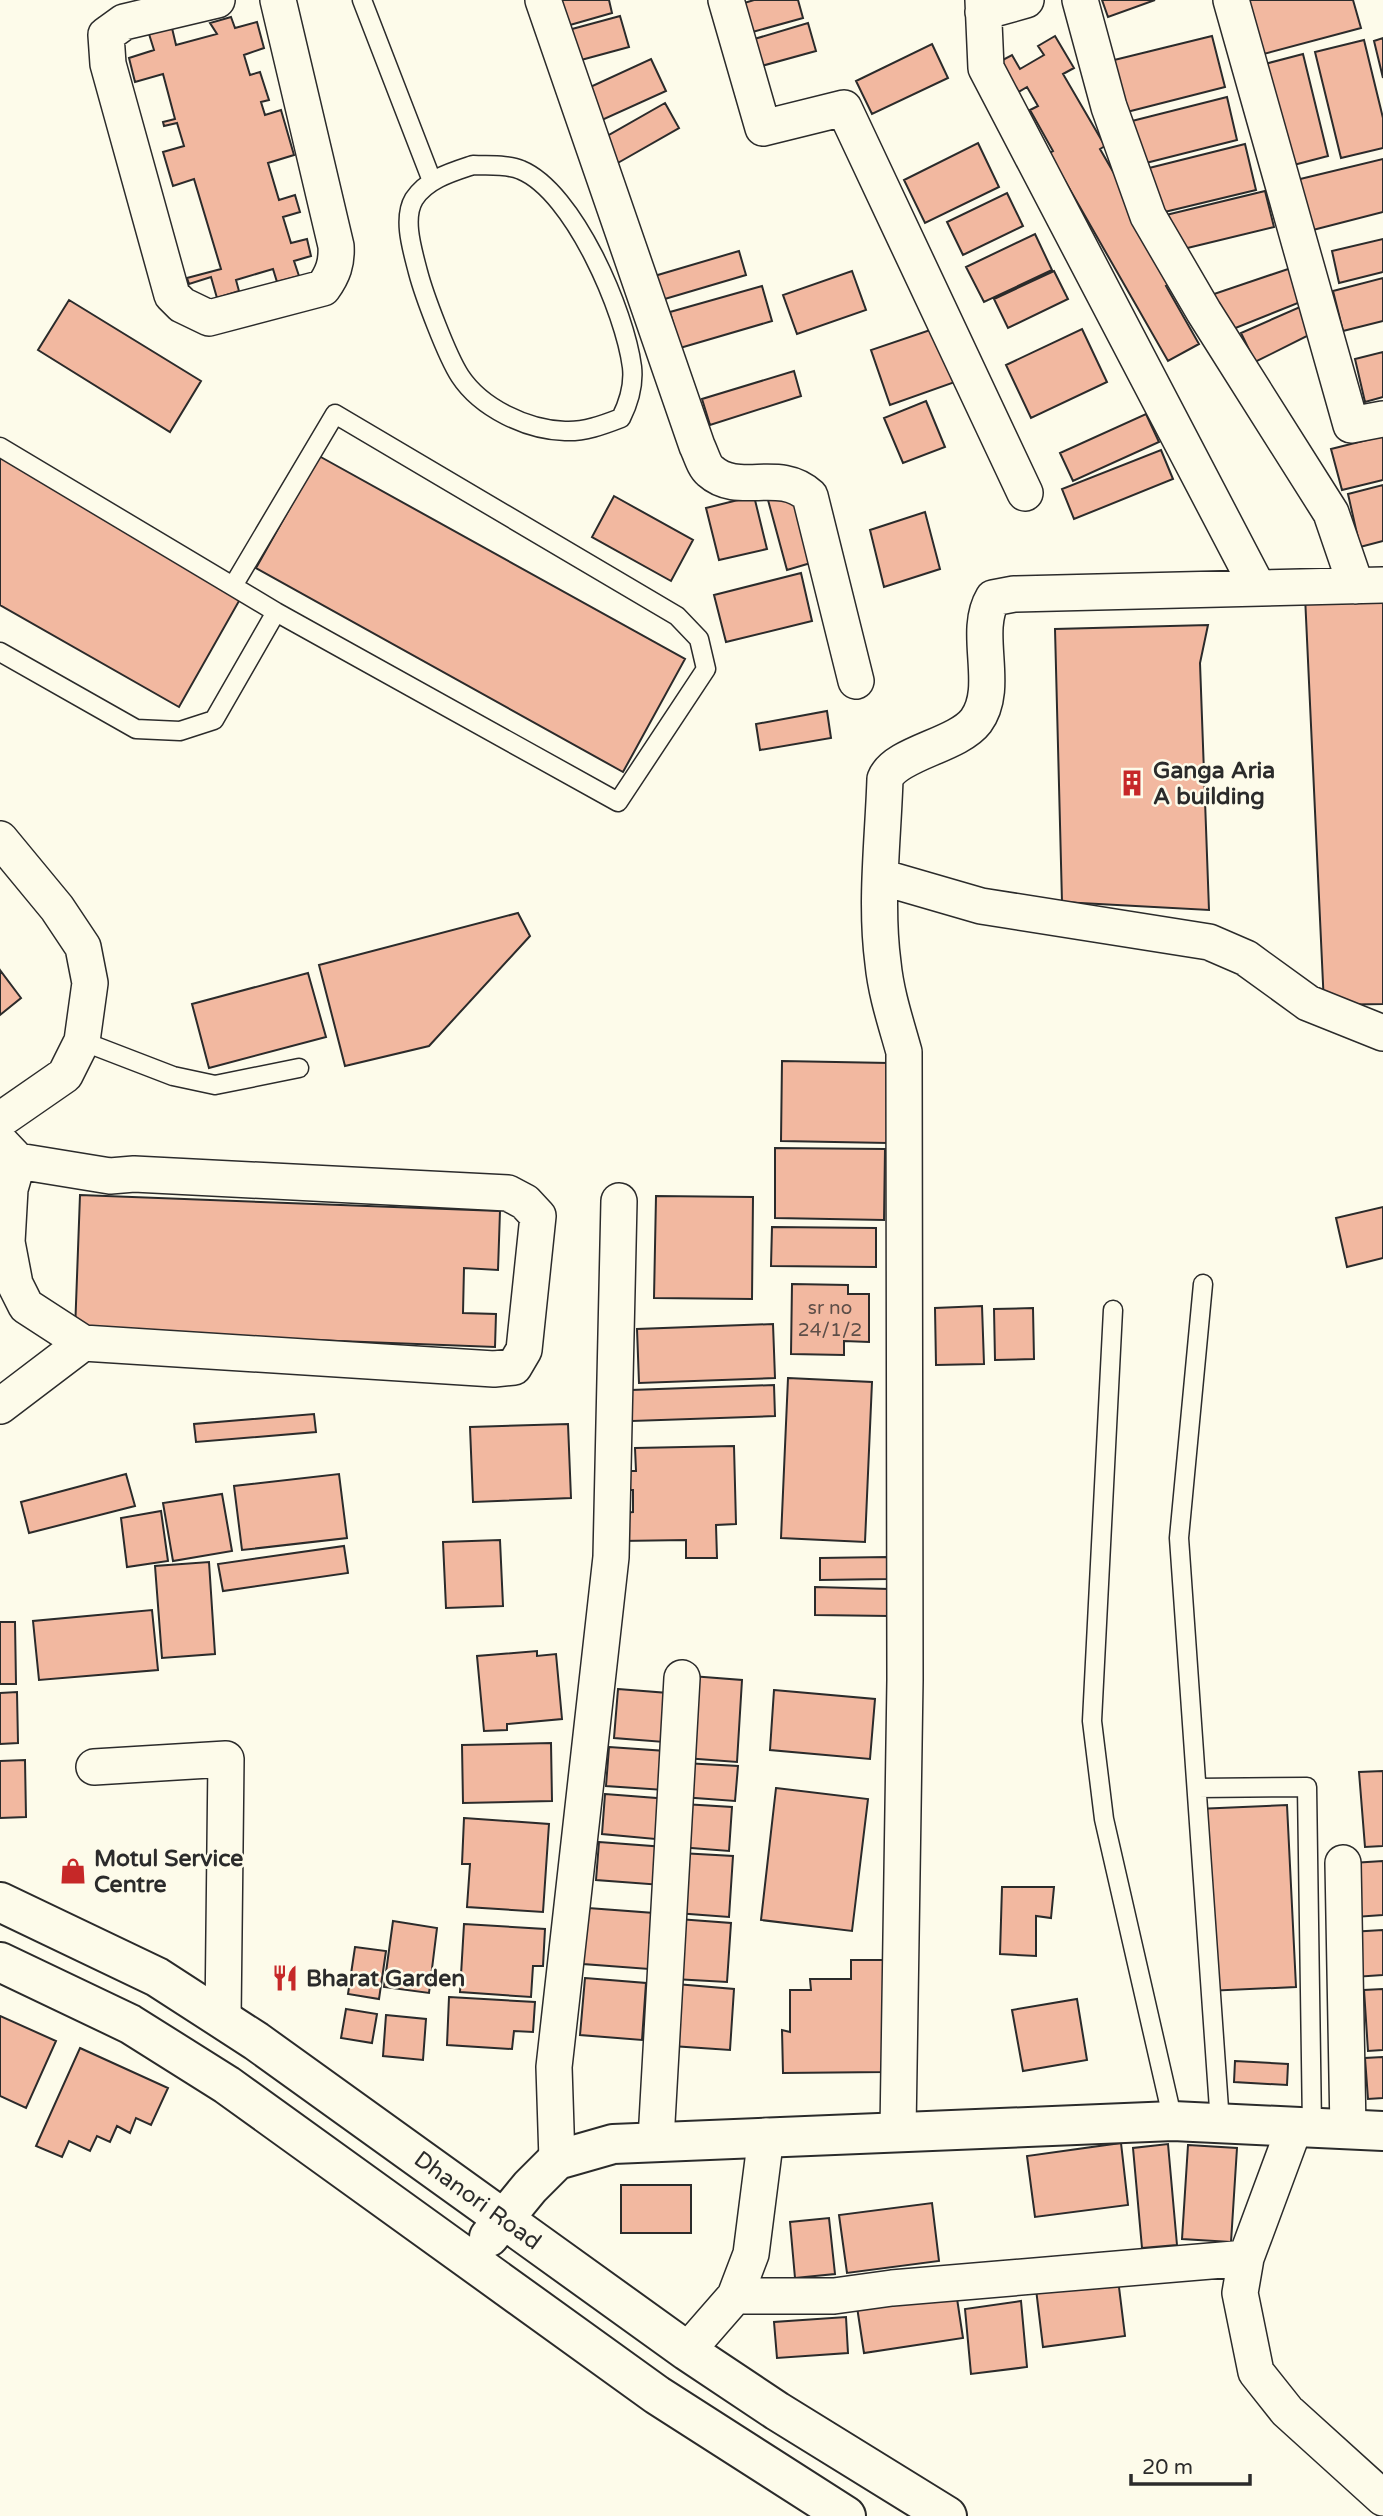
<svg xmlns="http://www.w3.org/2000/svg" width="1383" height="2516" viewBox="0 0 1383 2516" font-family="'Varela Round',sans-serif">
<rect width="100%" height="100%" fill="#fdfbea"/>
<path fill="#f2b8a0" stroke="#2b2b2b" stroke-width="2" d="M555,0H609L612,13L563,27Z
M754,0H798L803,18L749,33L741,4Z
M1102,0H1155L1108,17Z
M1244,0H1353L1361,28L1260,55Z
M620,16L629,47L570,63L561,32Z
M231,17L235,28L257,22L264,48L244,55L250,75L260,72L269,100L261,102L265,115L281,110L294,155L268,163L279,200L295,195L300,212L283,217L291,243L307,239L311,256L294,261L299,276L277,282L273,269L236,280L239,291L217,298L211,277L189,284L187,278L221,269L194,179L173,186L163,152L184,146L177,123L164,126L163,122L175,119L163,74L135,82L129,58L154,50L149,34L172,28L176,45L217,34L210,23Z
M808,23L816,51L758,67L751,40Z
M1055,36L1074,68L1063,74L1105,146L1100,149L1176,281L1166,286L1199,344L1168,361L1049,153L1053,151L1030,110L1038,106L1027,87L1010,97L997,63L1012,55L1020,69L1044,55L1038,46Z
M1212,36L1225,87L1119,114L1106,62Z
M1383,38V78L1374,41Z
M1364,40L1383,118V148L1341,158L1315,52Z
M932,44L948,78L872,114L856,81Z
M1303,54L1328,156L1286,167L1261,65Z
M651,59L666,91L602,120L588,88Z
M1227,97L1237,140L1134,166L1124,123Z
M665,103L679,128L616,164L602,139Z
M978,143L999,187L925,223L904,180Z
M1245,144L1256,190L1152,215L1141,170Z
M1383,159V212L1309,231L1296,180Z
M1265,191L1274,227L1175,251L1166,215Z
M1007,193L1023,226L963,255L947,222Z
M1035,234L1052,270L984,302L966,267Z
M1383,239V272L1339,283L1332,251Z
M739,251L746,275L658,301L651,277Z
M1297,266L1308,299L1233,329L1211,295Z
M852,271L866,310L797,334L783,295Z
M1054,271L1068,299L1008,328L994,299Z
M1383,278V321L1343,331L1333,291Z
M762,286L772,321L680,348L670,312Z
M69,300L201,381L170,432L38,350Z
M1309,303L1319,330L1255,362L1241,333Z
M936,328L955,382L890,405L871,350Z
M1082,329L1107,382L1031,418L1006,365Z
M1383,352V397L1365,402L1355,359Z
M794,371L801,396L710,425L702,399Z
M926,401L945,447L903,463L884,418Z
M1146,414L1159,442L1073,481L1060,453Z
M1383,436V480L1342,490L1331,449Z
M1161,450L1173,479L1074,519L1062,489Z
M0,456L243,594L179,707L0,605Z
M319,456L685,659L623,772L256,568Z
M1383,485V541L1360,547L1348,494Z
M797,492L814,562L787,570L768,500Z
M614,496L693,540L671,581L592,537Z
M754,496L767,549L719,560L706,508Z
M925,512L940,569L884,587L870,530Z
M801,573L812,621L726,642L714,595Z
M1383,590V1004L1324,1005L1305,596Z
M1208,625L1200,663L1209,910L1062,902L1055,629Z
M827,711L831,738L760,750L756,724Z
M518,913L530,936L429,1046L345,1066L319,965Z
M0,970L21,998L0,1015Z
M308,973L326,1037L209,1068L192,1004Z
M782,1061L889,1063L888,1143L781,1141Z
M775,1148L885,1149L884,1220L775,1218Z
M80,1195L500,1211L498,1270L464,1268L463,1313L496,1314L495,1347L75,1331Z
M656,1196L753,1197L752,1299L654,1298Z
M1383,1207V1258L1347,1267L1336,1218Z
M772,1227L876,1228V1267L771,1266Z
M792,1284L848,1285V1294H869V1342L844,1341V1355L791,1354Z
M982,1306L984,1364L936,1365L935,1308Z
M1033,1308L1034,1359L995,1360L994,1309Z
M773,1324L775,1378L639,1383L637,1329Z
M788,1378L872,1382L865,1542L781,1538Z
M774,1385L775,1416L632,1421L631,1390Z
M314,1414L316,1432L196,1442L194,1424Z
M568,1424L571,1498L473,1502L470,1427Z
M734,1446L736,1524L716,1525L717,1558H686V1540L621,1541V1513L633,1512V1490H624V1471H636L635,1448Z
M126,1474L135,1506L29,1533L21,1502Z
M339,1474L347,1538L242,1550L234,1486Z
M222,1494L232,1551L173,1561L163,1503Z
M161,1511L168,1561L127,1567L121,1518Z
M500,1540L503,1606L446,1608L443,1542Z
M344,1546L348,1573L223,1591L218,1564Z
M887,1557L888,1579L820,1580V1558Z
M209,1562L215,1654L162,1658L155,1566Z
M815,1587L889,1589V1616L815,1615Z
M152,1610L158,1670L39,1680L33,1621Z
M0,1622H15L16,1684H0Z
M537,1651V1656L556,1654L562,1719L507,1724V1730L484,1731L477,1656Z
M691,1676L742,1680L737,1762L685,1758Z
M618,1689L668,1693L664,1742L614,1738Z
M774,1690L875,1699L870,1759L770,1750Z
M17,1692L18,1743L0,1744V1693Z
M551,1743L552,1801L463,1803L462,1745Z
M609,1747L666,1751L664,1790L606,1786Z
M25,1760L26,1817L0,1818V1761Z
M684,1763L738,1766L735,1801L682,1797Z
M1383,1771V1846L1365,1847L1359,1772Z
M776,1788L868,1799L852,1931L761,1920Z
M605,1794L669,1799L666,1840L602,1834Z
M683,1804L732,1807L729,1851L679,1847Z
M1287,1805L1296,1987L1206,1991L1197,1809Z
M464,1818L549,1824L543,1912L467,1907L470,1864H462Z
M599,1842L665,1847L662,1885L596,1880Z
M680,1853L733,1856L729,1917L676,1913Z
M1383,1861V1915L1355,1917L1352,1863Z
M1002,1887H1054L1051,1918L1036,1916V1956L1000,1954Z
M588,1908L654,1913L649,1969L583,1964Z
M678,1919L731,1923L727,1982L674,1979Z
M393,1921L437,1928L429,1993L384,1987Z
M464,1924L545,1929L543,1966H533L531,1997L460,1992Z
M1383,1930V1975L1354,1977L1350,1932Z
M355,1947L386,1951L379,1999L348,1994Z
M851,1960H884L885,2072L783,2073L782,2030L790,2032V1990H811L810,1979H851Z
M585,1978L646,1983L642,2040L580,2035Z
M676,1984L734,1989L730,2050L672,2046Z
M1383,1989V2050L1368,2051L1364,1990Z
M449,1997L535,2002L533,2032L514,2031L512,2049L447,2045Z
M1077,1999L1087,2060L1023,2071L1012,2010Z
M346,2009L377,2014L372,2043L341,2038Z
M386,2015L426,2019L423,2060L383,2056Z
M0,2016L56,2041L26,2108L0,2096Z
M80,2048L168,2088L151,2125L136,2118L130,2133L117,2126L110,2142L97,2136L90,2151L69,2141L62,2157L36,2146Z
M1383,2057V2098L1368,2099L1365,2058Z
M1235,2061L1288,2064L1287,2085L1234,2082Z
M1121,2143L1128,2205L1035,2217L1027,2156Z
M1168,2144L1177,2245L1142,2248L1133,2148Z
M1188,2145L1237,2148L1231,2242L1182,2239Z
M621,2185H691V2233H621Z
M932,2203L939,2261L847,2273L839,2215Z
M829,2218L835,2274L795,2278L790,2222Z
M1118,2279L1125,2336L1043,2347L1036,2289Z
M956,2292L963,2338L864,2353L857,2307Z
M1021,2301L1027,2367L971,2374L965,2309Z
M846,2317L848,2353L777,2358L774,2322Z"/>
<g fill="none" stroke-linecap="round" stroke-linejoin="round">
<g stroke="#2b2b2b" stroke-width="21">
<path id="lane" d="M362,0L432,181
M473,165C487,166 508,164 521,170C574,192 625,312 632,367C634,385 629,402 621,418C603,425 584,432 565,431C527,430 481,408 460,376C447,356 424,295 418,272C413,252 402,219 414,199C427,179 452,172 473,165Z
M0,447L276,612L618,802L706,669L699,639L677,616L335,414L233,586
M0,652L136,729L180,731L214,720L276,612
M82,1041L173,1076L215,1085L299,1068
M1203,1284L1179,1538L1220,2123
M1113,1310L1092,1721L1104,1819L1173,2121
M1197,1788L1307,1787L1312,2127"/>
</g>
<g stroke="#2b2b2b" stroke-width="38">
<path id="street" d="M217,0L124,22L106,35L108,64L172,295L182,305L209,318L323,288C333,274 337,263 336,246L278,0
M543,0L697,446C701,454 704,466 710,471C739,497 779,467 810,496L856,681
M726,0L763,128L844,108L1025,493
M983,0L986,68L1258,588
M1080,0L1109,107L1148,216L1204,312L1331,513L1356,586
M1231,0L1351,425L1383,419
M983,12L1026,0
M0,839L57,908L83,947L90,983L82,1041L65,1075L0,1120
M881,877L981,906L1209,942L1246,958L1308,1003L1383,1033
M0,1142L18,1161L10,1189L7,1242L15,1284L26,1306L83,1343L494,1369L514,1367L524,1350L538,1216L525,1202L508,1193L134,1174L110,1176L18,1161
M0,1406L83,1343
M94,1767L226,1759L223,2019
M1343,1863L1348,2130
M1295,2126L1246,2258L1240,2293L1256,2372L1287,2411L1383,2498
M898,2131L905,1680L904,1052C896,1023 886,994 883,963C875,903 883,840 885,779C895,753 957,746 976,721C1001,687 972,633 993,598L1014,594L1383,585
M656,2140L682,1678
M557,2160L554,2067L611,1557L619,1201
M735,2296H834L892,2288L1246,2258
M687,2351L735,2296L751,2254L766,2136"/>
</g>
<g stroke="#2b2b2b" stroke-width="42">
<path id="secondary" d="M0,1902L157,1977L256,2041L687,2351L777,2411L947,2516
M0,1962L130,2024L227,2085L657,2395L846,2516
M489,2237L530,2187L557,2160L613,2144L1173,2121L1383,2131"/>
</g>
<use href="#lane" stroke="#fdfbea" stroke-width="18"/>
<use href="#street" stroke="#fdfbea" stroke-width="35"/>
<use href="#secondary" stroke="#fdfbea" stroke-width="38"/>
</g>
<defs>
<g id="building-bare" transform="scale(2.1)"><path d="M-4-6H4V6H1V3H-1V6H-4ZM-2.5-4.3h1.7v1.8h-1.7ZM.8-4.3h1.7v1.8H.8ZM-2.5-1h1.7V.8h-1.7ZM.8-1h1.7V.8H.8Z" fill="#c62828" stroke="#fdfbea" stroke-width="2.5" paint-order="stroke"/></g>
<g id="shop-bare" transform="scale(2.1)"><path d="M-5-2.5h2.3a2.7 3.5 0 0 1 5.4 0H5L5.5 6h-11ZM-1.5-2.5h3a1.5 2.3 0 0 0-3 0Z" fill="#c62828" stroke="#fdfbea" stroke-width="2.5" paint-order="stroke"/></g>
<g id="restaurant-bare" transform="scale(2.1)"><path d="M-5-6h1v4h1v-4h1v4h1v-4h1v5L-1.5 .5V6h-2V.5L-5-1ZM5-6V6H3V1.5H1.5Q1.5-4 5-6Z" fill="#c62828" stroke="#fdfbea" stroke-width="2.5" paint-order="stroke"/></g>
</defs>
<g fill-rule="evenodd">
<use href="#building-bare" x="1132" y="783"/>
<use href="#shop-bare" x="73" y="1871"/>
<use href="#restaurant-bare" x="285" y="1978"/>
</g>
<g text-anchor="middle" stroke-width="5" stroke-linejoin="round" paint-order="stroke">
<g font-size="19" fill="#5d4e48">
<text x="830" y="1314">sr no<tspan x="830" dy="22">24/1/2</tspan></text>
</g>
<g font-size="23" font-weight="bold" fill="#2b2b2b" stroke="#fdfbea" text-anchor="start">
<text x="1153" y="778">Ganga Aria<tspan x="1153" dy="26">A building</tspan></text>
<text x="94" y="1866">Motul Service<tspan x="94" dy="26">Centre</tspan></text>
<text x="306" y="1986">Bharat Garden</text>
</g>
<g font-size="23" fill="#2b2b2b" stroke="#fdfbea">
<text transform="translate(478 2200) rotate(36)" y="8">Dhanori Road</text>
</g>
</g>
<path d="M1131 2474v10h119v-10" fill="none" stroke="#2b2b2b" stroke-width="3.5"/>
<text x="1142" y="2474" font-size="21" fill="#2b2b2b" stroke="#fdfbea" stroke-width="5" paint-order="stroke">20 m</text>
</svg>
